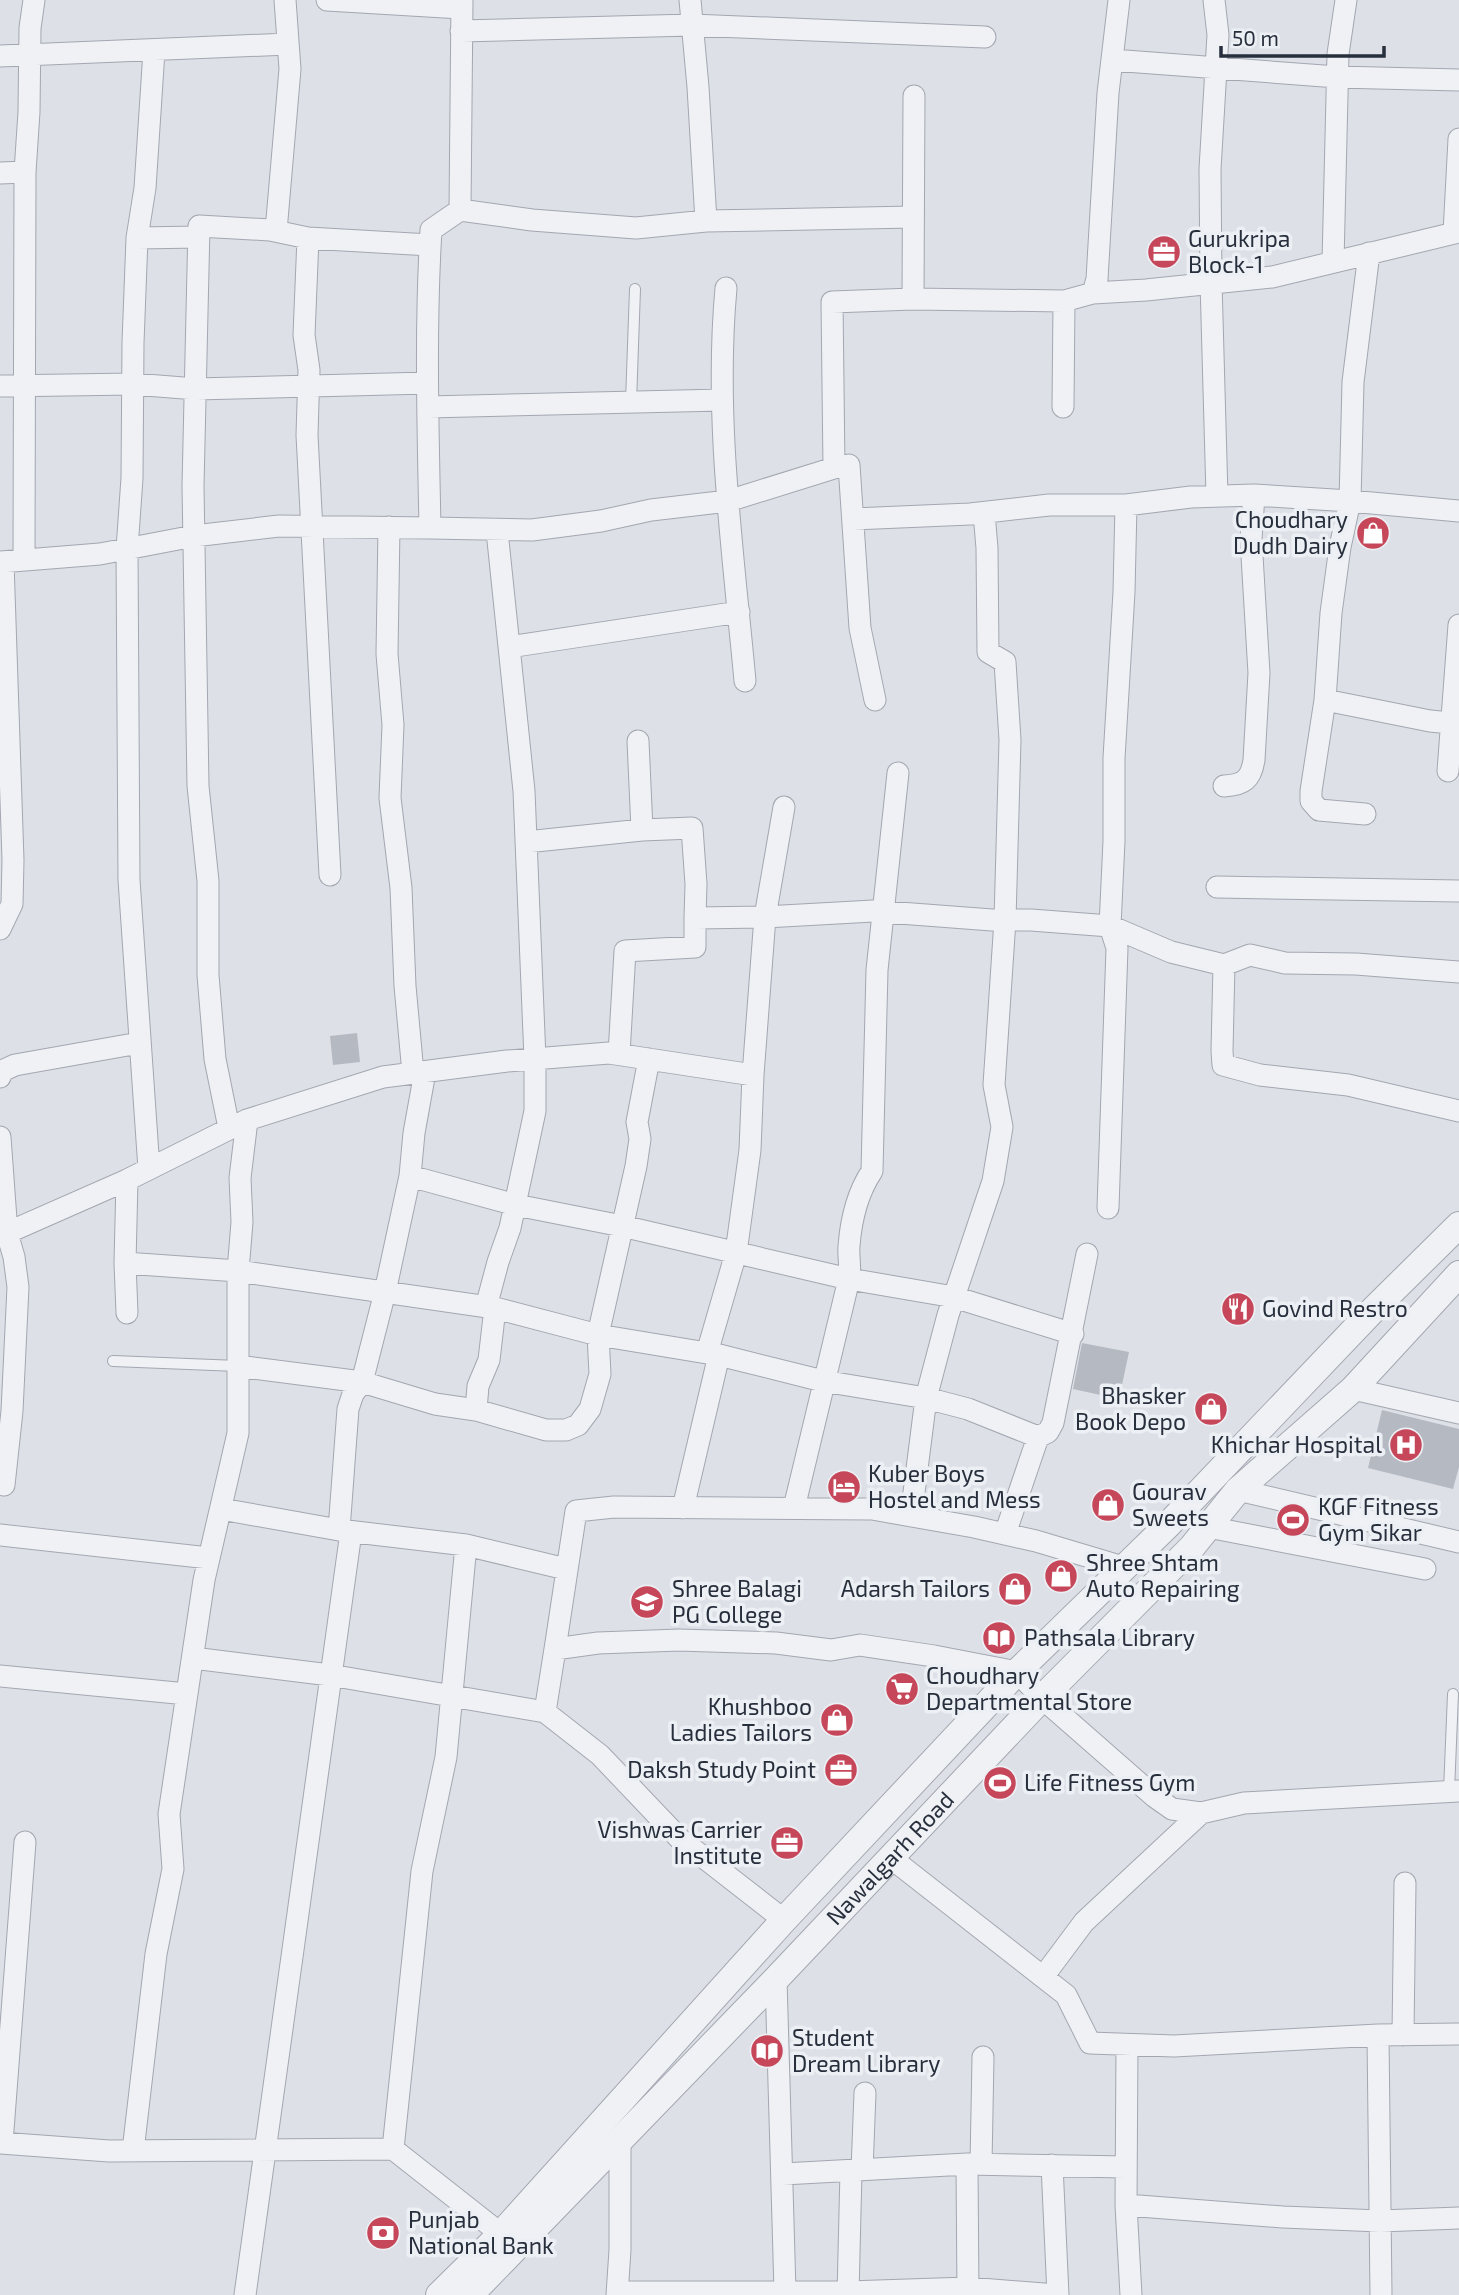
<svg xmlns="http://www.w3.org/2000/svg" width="1459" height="2295" viewBox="0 0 1459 2295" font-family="'Exo 2',sans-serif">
<rect width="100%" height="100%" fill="#dde0e6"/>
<path fill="#b5bac2" d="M357,1033L360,1062L333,1065L330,1036Z
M1082,1343L1129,1352L1119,1399L1073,1389Z
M1382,1410L1459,1429V1467L1453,1489L1368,1468Z"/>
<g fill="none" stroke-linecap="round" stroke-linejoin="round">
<g stroke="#a3a7b0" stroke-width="12">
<path id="service" d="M631,402L635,289
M113,1361L238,1366
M1449,1791L1453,1694"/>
</g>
<g stroke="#a3a7b0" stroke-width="23">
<path id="minor" d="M327,0L461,8
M690,0L698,87L706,221
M1214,0L1218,35L1210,169L1211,282L1217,496
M461,31L692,25L985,37
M0,56L288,44
M1112,60L1337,77L1459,80
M0,173L25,172
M460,210L462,0
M913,217L706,221L636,228L532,220L460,210L431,230C425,329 428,428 430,528L532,530L601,521L651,510L728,501L834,468L832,302L913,299L914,96
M276,231L290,69L285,0
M1454,233L1459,139
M137,238L145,188L154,51
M308,238L304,335L309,370L307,435L330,875
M1333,262L1338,54L1346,0
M726,288C714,419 733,550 745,681
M1093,293L1146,290L1272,277L1459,232
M913,299L1064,301L1093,293L1097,279L1108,93L1119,0
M0,386L133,384L196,389L427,383
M428,407L722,400
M1063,407L1064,301
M834,468L849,465L860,628L875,700
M853,519L970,514L1049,505H1126L1191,497L1254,495
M389,527L387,654L393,725L390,798L401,888L405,986L413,1073
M24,559L25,172L29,112L30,28L34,0
M0,562L100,554L194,536L279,526L430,528
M509,647L739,612
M1325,700L1430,721L1451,723
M638,741L642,830L692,828L696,884L695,918
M1448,771L1459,625
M1224,786C1243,785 1251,780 1254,760L1259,673L1251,539L1254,495L1350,501L1459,511
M1365,814L1319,810L1311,801V791L1325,700L1331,613L1340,547L1350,501L1353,382L1369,253
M526,842L642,830
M1217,887L1459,891
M0,929L12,904L13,860L3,562
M1459,972L1356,964L1285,963L1250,955L1224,965L1222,1051L1223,1065L1260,1075L1348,1085L1459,1111
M619,1054L625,951L695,947V918L765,917L873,911L992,920H1031L1110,926L1171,952L1224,965
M0,1077L2,1071L15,1065L139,1043
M229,1128L215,1059L208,975V881L198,786L193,486L199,226L270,230L308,238L430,245
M0,1137L7,1233L14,1257L18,1287L12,1411L4,1485
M149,1169L129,880L127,549L132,478L133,343L137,238L199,237
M410,1176L516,1205L622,1226L849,1279L954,1297L1073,1334
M1108,1208L1117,948L1110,926L1114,841V758L1124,592L1126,505
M0,1236L127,1180L247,1120L383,1077L507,1061L609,1053L753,1075L765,917L784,807
M125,1263L238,1271L495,1308L598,1335L719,1355L823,1381L926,1398L968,1409L1038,1437L1048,1432L1053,1423L1087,1254
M486,1307L498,1262L510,1228L535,1111V1059L524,791L497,531
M127,1313L125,1263L127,1180
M707,1353L736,1253L750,1150L753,1075
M238,1366L362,1382L435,1404L476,1410L546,1430H566L578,1425L590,1409L600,1374L598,1335L636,1166L640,1139L637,1122L649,1059
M1353,1389L1459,1413
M476,1410L478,1386L489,1360L495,1308
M1238,1490L1459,1542
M683,1508L719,1355
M794,1508L849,1279C851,1266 848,1257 849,1246C851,1220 858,1192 872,1171L877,970L898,773
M221,1509L339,1530L466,1545L566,1569
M911,1516L926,1398L948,1315L993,1181L1002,1127L994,1085L1005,920L1010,740L1005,662L988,652L987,548L984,513
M1208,1527L1425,1569
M339,1530L348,1409L353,1394L362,1382L385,1292L410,1176L414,1133L425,1072
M1005,1534L1038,1437
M0,1535L209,1558
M466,1545L446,1757L422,1871L393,2149L501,2234
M555,1649L576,1511L614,1507L872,1509L974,1527L1036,1541L1123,1567
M193,1658L330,1675L545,1712L555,1649L598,1643L679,1640L776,1643L831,1650L860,1645L934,1656L1017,1672L1042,1698L1155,1797L1172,1809L1201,1813L1244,1803L1459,1791
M0,1676L187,1694
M545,1712L600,1755L680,1839L784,1920
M891,1858L1066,1995L1090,2043L1174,2046L1378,2035L1459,2034
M1043,1977L1084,1922L1201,1813
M776,1979L785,2291
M1378,2035L1381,2295
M1403,2035L1405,1883
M1127,2045L1126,2205L1131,2295
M0,2143L109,2151L393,2149
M2,2143L25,1842
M133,2151L156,1954L173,1869L169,1814L204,1580L238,1433V1271L242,1222L240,1178L247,1120
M967,2164L968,2295
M981,2164L983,2057
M1052,2165L1058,2295
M862,2170L865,2093
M783,2174L967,2164L1126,2167
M1126,2205L1283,2217L1380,2221L1459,2218
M618,2292H848L968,2288L1057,2295
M245,2295L351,1532
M617,2295L620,2250V2140
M848,2295L851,2171"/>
</g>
<g stroke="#a3a7b0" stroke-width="28">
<g id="tertiary">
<path d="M439,2295L501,2234L784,1920L1017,1672L1167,1526L1375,1308L1459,1225"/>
<path id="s1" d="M470,2295L776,1979L1042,1698L1192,1547L1238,1490L1353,1389L1459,1274"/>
</g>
</g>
<use href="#service" stroke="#eff1f5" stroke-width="10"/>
<use href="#minor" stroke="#eff1f5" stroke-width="21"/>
<use href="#tertiary" stroke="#eff1f5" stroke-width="26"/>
</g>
<defs>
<g id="office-disc" transform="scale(1.75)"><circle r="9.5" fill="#c64759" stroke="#eceff4"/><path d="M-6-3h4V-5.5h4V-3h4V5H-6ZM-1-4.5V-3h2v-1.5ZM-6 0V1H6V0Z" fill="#fff"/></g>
<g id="shop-disc" transform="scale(1.75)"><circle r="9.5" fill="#c64759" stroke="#eceff4"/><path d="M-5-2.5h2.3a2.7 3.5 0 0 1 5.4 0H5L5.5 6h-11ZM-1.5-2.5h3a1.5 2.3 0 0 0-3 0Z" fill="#fff"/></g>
<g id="restaurant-disc" transform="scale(1.75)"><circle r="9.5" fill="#c64759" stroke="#eceff4"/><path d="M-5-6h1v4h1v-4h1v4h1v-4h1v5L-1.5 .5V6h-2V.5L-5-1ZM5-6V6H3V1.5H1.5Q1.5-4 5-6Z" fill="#fff"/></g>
<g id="hospital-disc" transform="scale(1.75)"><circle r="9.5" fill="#c64759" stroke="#eceff4"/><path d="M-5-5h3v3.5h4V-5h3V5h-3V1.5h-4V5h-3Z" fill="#fff"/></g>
<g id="hotel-disc" transform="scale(1.75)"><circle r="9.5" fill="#c64759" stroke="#eceff4"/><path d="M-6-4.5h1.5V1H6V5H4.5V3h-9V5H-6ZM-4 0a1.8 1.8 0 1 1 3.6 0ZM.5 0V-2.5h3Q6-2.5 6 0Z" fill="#fff"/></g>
<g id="stadium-disc" transform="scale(1.75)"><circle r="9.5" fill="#c64759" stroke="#eceff4"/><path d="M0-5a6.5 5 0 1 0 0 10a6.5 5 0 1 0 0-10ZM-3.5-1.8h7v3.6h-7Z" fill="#fff"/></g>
<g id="university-disc" transform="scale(1.75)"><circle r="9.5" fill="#c64759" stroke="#eceff4"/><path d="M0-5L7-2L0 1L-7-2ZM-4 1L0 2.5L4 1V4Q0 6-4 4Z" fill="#fff"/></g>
<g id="library-disc" transform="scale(1.75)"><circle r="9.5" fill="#c64759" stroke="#eceff4"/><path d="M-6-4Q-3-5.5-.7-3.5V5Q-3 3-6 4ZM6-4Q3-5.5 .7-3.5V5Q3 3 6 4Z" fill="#fff"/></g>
<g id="supermarket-disc" transform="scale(1.75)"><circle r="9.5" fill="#c64759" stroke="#eceff4"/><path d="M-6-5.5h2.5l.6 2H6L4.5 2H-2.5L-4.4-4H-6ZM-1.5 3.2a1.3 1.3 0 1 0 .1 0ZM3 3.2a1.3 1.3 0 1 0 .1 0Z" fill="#fff"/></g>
<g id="bank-disc" transform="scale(1.75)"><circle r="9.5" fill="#c64759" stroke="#eceff4"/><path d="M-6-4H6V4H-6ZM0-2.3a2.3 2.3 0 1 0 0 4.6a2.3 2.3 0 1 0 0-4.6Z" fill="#fff"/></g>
</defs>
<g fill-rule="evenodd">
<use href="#office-disc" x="1164" y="252"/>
<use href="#shop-disc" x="1373" y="533"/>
<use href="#restaurant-disc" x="1238" y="1309"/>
<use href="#shop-disc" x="1211" y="1409"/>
<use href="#hospital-disc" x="1406" y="1445"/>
<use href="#hotel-disc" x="844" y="1487"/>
<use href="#shop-disc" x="1108" y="1505"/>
<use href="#stadium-disc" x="1293" y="1520"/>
<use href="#shop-disc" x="1061" y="1576"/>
<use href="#shop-disc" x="1015" y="1589"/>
<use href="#university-disc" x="647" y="1602"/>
<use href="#library-disc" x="999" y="1638"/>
<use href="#supermarket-disc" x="902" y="1689"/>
<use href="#shop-disc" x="837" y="1720"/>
<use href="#office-disc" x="841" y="1770"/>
<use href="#stadium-disc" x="1000" y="1783"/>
<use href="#office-disc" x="787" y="1843"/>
<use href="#library-disc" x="767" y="2051"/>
<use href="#bank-disc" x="383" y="2233"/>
</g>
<g text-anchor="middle" stroke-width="7" stroke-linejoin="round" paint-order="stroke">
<g font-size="23" fill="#272f3c" stroke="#eceff4" text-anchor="start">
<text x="1188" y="247">Gurukripa<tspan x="1188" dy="26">Block-1</tspan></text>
<text x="1348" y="528" text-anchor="end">Choudhary<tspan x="1348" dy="26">Dudh Dairy</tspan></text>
<text x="1262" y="1317">Govind Restro</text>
<text x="1186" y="1404" text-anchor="end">Bhasker<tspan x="1186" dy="26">Book Depo</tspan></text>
<text x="1382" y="1453" text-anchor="end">Khichar Hospital</text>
<text x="868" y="1482">Kuber Boys<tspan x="868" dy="26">Hostel and Mess</tspan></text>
<text x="1132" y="1500">Gourav<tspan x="1132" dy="26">Sweets</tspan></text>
<text x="1318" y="1515">KGF Fitness<tspan x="1318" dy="26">Gym Sikar</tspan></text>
<text x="1086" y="1571">Shree Shtam<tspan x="1086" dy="26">Auto Repairing</tspan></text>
<text x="672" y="1597">Shree Balagi<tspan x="672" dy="26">PG College</tspan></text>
<text x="990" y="1597" text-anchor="end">Adarsh Tailors</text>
<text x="1024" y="1646">Pathsala Library</text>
<text x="926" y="1684">Choudhary<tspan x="926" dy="26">Departmental Store</tspan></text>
<text x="812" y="1715" text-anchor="end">Khushboo<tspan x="812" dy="26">Ladies Tailors</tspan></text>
<text x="816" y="1778" text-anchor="end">Daksh Study Point</text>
<text x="1024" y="1791">Life Fitness Gym</text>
<text x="762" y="1838" text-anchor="end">Vishwas Carrier<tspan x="762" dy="26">Institute</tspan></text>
<text x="792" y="2046">Student<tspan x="792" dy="26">Dream Library</tspan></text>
<text x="408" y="2228">Punjab<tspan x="408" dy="26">National Bank</tspan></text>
</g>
<g font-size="23" fill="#272f3c" stroke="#eceff4">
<text dy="8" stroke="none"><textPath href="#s1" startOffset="606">Nawalgarh Road</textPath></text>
</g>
</g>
<path d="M1221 46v10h163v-10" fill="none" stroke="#272f3c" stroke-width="3.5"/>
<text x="1232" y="46" font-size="21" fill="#272f3c" stroke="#eceff4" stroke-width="5" paint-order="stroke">50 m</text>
</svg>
